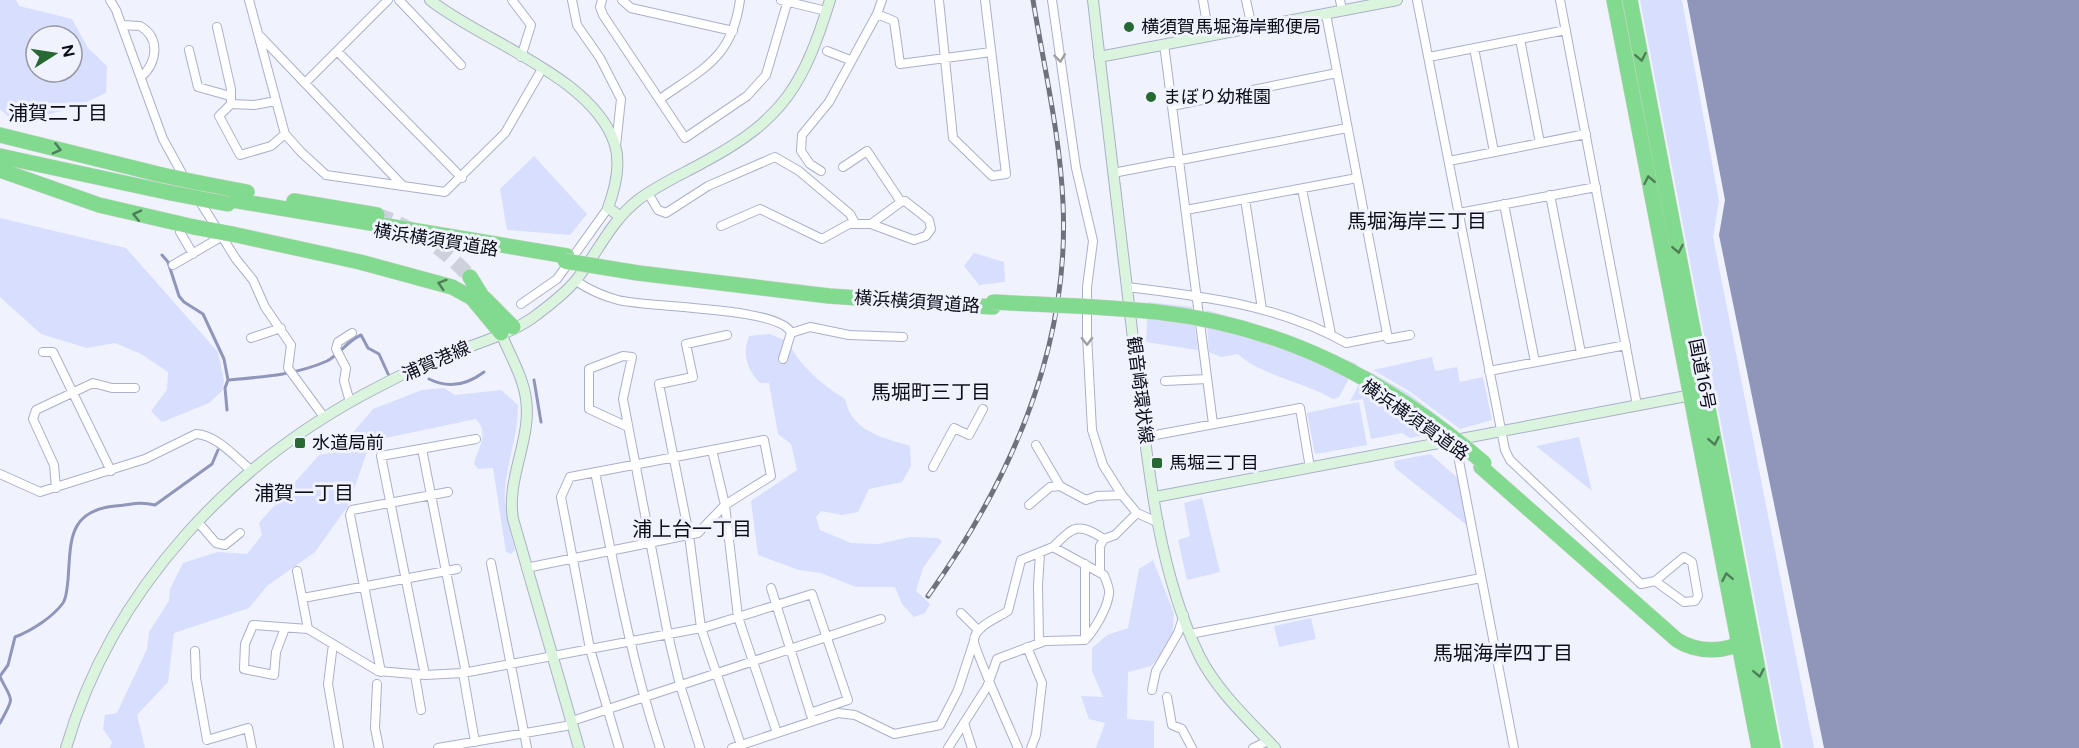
<svg xmlns="http://www.w3.org/2000/svg" width="2079" height="748" viewBox="0 0 2079 748" font-family="Figtree,'Noto Sans JP',sans-serif">
<rect width="100%" height="100%" fill="#f0f3fe"/>
<path fill="#d7defe" fill-rule="evenodd" d="M0,0H16L19,6L72,19L88,48L107,66L106,93L71,109L14,122L0,109ZM36,36H72V72H36Z
M1640,0H1682L1719,201L1713,237L1814,748H1783Z
M534,156L587,214L570,235L507,230L500,189Z
M0,218L126,248L218,352L224,381L222,391L209,403L162,422L151,411L167,390L168,372L141,354L115,343L87,348L41,334L0,297Z
M974,253L1004,262L1005,282L979,285L964,266Z
M1148,302L1192,307L1198,350L1146,342Z
M1206,310L1256,324L1357,364L1339,397L1333,399C1305,382 1259,375 1238,354L1221,357L1209,352Z
M770,334L787,341C801,367 821,384 845,399C852,432 882,437 910,446L911,466L902,482L869,489L858,512L842,515L821,511L816,517L820,530L851,543L878,544L910,537L938,538L942,541L923,568L916,591L930,604L925,613L914,617L902,604L895,587H856L821,573L799,570L758,555L751,501L797,470L791,444L778,434L769,383H760C747,370 742,354 749,336Z
M1432,357L1435,371L1457,367L1460,382L1483,377L1492,420L1460,429L1409,391L1373,370Z
M1367,370L1408,393L1455,429L1410,438L1402,433L1371,439L1363,399L1350,401Z
M444,388L455,395L501,390L518,405C518,432 510,454 506,480C502,503 509,527 515,550L511,554L506,552L493,468L478,469L474,464C478,447 490,434 476,419L371,441L348,506L315,552L267,586L249,608L174,633L168,682L137,715L145,748H110L112,742L103,729L105,715L117,713L147,649L149,632L169,601L170,589L183,563L218,552L247,554L262,535L259,523L319,455L336,452L373,409L422,390Z
M1359,402L1367,445L1315,454L1307,413Z
M1579,437L1592,491L1536,446Z
M1430,454L1458,478L1468,526L1395,468L1394,461Z
M1202,498L1220,572L1187,580L1178,540L1190,536L1184,503Z
M1153,560L1174,613L1172,644L1151,666L1128,672L1127,719L1154,721V748H1096L1105,723L1089,719L1081,696L1103,697L1092,671V648L1107,635L1128,628L1139,569Z
M1311,618L1316,639L1279,647L1274,626Z"/>
<path fill="#8f96ba" d="M1687,0H2079V748H1824L1719,235L1725,200Z"/>
<g fill="none" stroke-linecap="round" stroke-linejoin="round">
<path stroke="#8f96ba" stroke-width="3" d="M162,255L168,262L179,296L184,302L203,314L224,359L228,380L225,388L227,410
M429,379C449,389 467,385 484,372
M228,380C261,377 296,375 327,361C339,355 347,341 361,335L368,348L379,354L389,376
M534,380L541,422
M0,676L8,665L15,637C31,631 53,617 63,603C67,597 67,587 68,580C71,542 67,511 115,506C131,505 138,501 155,505L212,464L218,450
M0,677C13,703 15,695 0,723"/>
<path stroke="#ced0db" stroke-width="15" stroke-dasharray="15 8" stroke-linecap="butt" d="M377,215C413,227 445,249 470,277"/>
<g stroke="#aab0ca" stroke-width="10">
<path id="street" d="M110,0L116,10L163,139L185,179
M249,0L285,134L301,152L326,175L445,192L505,133L542,69
M399,0L461,65
M512,0L531,25L521,57
M572,0L577,25L600,58L621,99L616,146
M602,0L600,7L603,15L685,138L747,96L766,75L788,0
M622,0L631,8L733,31
M781,0L826,11
M939,0L953,138L992,176L1006,174L985,0
M1052,0L1076,168L1093,241L1087,287V335L1092,430L1103,465L1122,495L1137,513L1159,523
M1203,0L1209,36
M1246,0L1252,28
M1340,0L1342,10
M1417,0L1505,450L1510,460L1641,584L1655,581L1684,557L1692,562L1698,596L1695,601L1684,602L1655,581
M1560,0L1637,405
M877,14L894,21L900,64L991,52
M1326,14L1388,339L1410,335
M122,25L140,26C161,38 157,63 141,77
M217,27L231,89V104
M261,37L403,186
M1520,39L1540,143
M1164,44L1213,424
M1474,48L1494,152
M189,50L198,87L230,96
M337,51L462,178
M827,51L850,60
M1429,57L1566,30
M305,83L388,0
M660,99C704,68 732,58 740,0
M276,101L254,105L231,104L219,116L240,155L271,146L285,134
M1172,106L1337,73
M1449,161L1586,134
M821,171L810,164L801,151L802,135L829,102L877,14L882,0
M1113,173L1347,128
M1302,189L1331,334
M648,193L658,210L666,213L708,186L775,157L799,171L850,214L855,223
M1550,195L1581,353
M197,197L236,259L253,280L265,307L291,345L288,368L324,417
M1245,199L1262,309
M1504,204L1535,362
M1186,210L1357,178
M1459,213L1596,187
M871,224L914,240L926,236L931,229L929,220L905,201L901,202
M721,226L760,209L822,239L849,224H871L901,202L867,151L843,167
M180,232L193,254
M173,265L221,237
M576,281C588,289 603,296 618,300C649,308 781,307 791,333L783,359
M1127,287C1201,296 1280,305 1346,343L1387,335
M521,304L557,279L608,208
M791,333L810,327L849,335L903,337
M727,335L686,344L693,377L659,384L689,535L701,628L741,745
M251,338L281,328
M43,352H53L111,471
M1489,371L1626,345
M1165,381L1207,379
M350,402L344,381L346,368L336,349L338,342L352,333
M628,427L589,409V369L623,356L632,357L623,399L668,635L680,685L700,748
M1145,437L1300,408L1310,468
M1455,440L1514,748
M1036,445L1060,486L1086,500L1097,496L1122,495
M422,449L465,668L463,673L475,742
M933,467L954,428L969,435L983,409
M595,472C614,565 630,658 660,748
M0,474L40,492L145,459L196,434C217,435 236,458 252,471
M56,488L54,465L33,419L36,410L93,383L112,388H135
M1029,505L1050,487L1060,486
M197,521L216,543L225,545L240,533
M1053,547C1074,526 1078,522 1104,539
M491,563L527,748
M1085,564V640
M526,568L698,533L725,505L771,476L764,440L712,450
M1100,570V546L1104,539L1115,535L1137,513
M297,571L308,629
M771,588L812,718
M303,598L457,569
M961,613L978,630
M285,628L276,652L274,675L244,669L245,644L253,625L308,629L378,671L425,675L463,673L706,627L812,594L848,700L810,713
M1190,634L1481,578
M1039,642L1038,585L1040,553
M333,644L328,684L339,748
M1027,647L1042,683L1036,735L1031,748
M195,651L196,678L207,740L248,728L252,748
M381,672L350,515L352,510L448,492
M415,675L421,710
M425,675L381,456L476,439
M377,684L375,728L379,748
M1152,690L1156,671L1178,633L1184,615
M1167,697L1172,725L1182,729L1192,748
M438,748L566,726L575,720L881,619
M619,748L590,649L561,497L570,477L712,450L725,505L738,617L777,733
M732,748L838,713L855,715L894,734L940,725L958,690L974,641
M948,748L964,723
M972,748L964,723L987,687L997,659L1045,641L1085,640C1095,629 1107,609 1109,594C1110,588 1106,581 1104,575L1053,547L1021,560L1008,611C998,618 975,626 974,640C973,647 1012,734 1018,748
M1253,748L1268,741"/>
</g>
<g stroke="#aab0ca" stroke-width="12">
<path id="secondary" d="M430,0C483,42 594,77 615,145C621,165 615,189 608,208L620,216
M1093,0C1106,116 1120,232 1134,347C1146,447 1155,567 1200,657C1218,692 1248,719 1275,748
M1099,57L1397,0
M501,333C509,354 523,376 526,399C532,439 506,478 513,519L579,748
M1155,497L1697,394
M66,748C112,589 233,461 378,387C399,376 421,365 444,356C472,345 505,336 531,319C546,308 565,294 577,279C598,252 611,221 638,200C659,184 683,174 706,161C784,119 804,84 830,0"/>
</g>
<g stroke="#d3d3d5" stroke-width="16">
<path id="highway" d="M1614,0L1759,748
M1630,0L1773,748
M0,135L162,175
M0,156L171,193
M0,170L99,205L194,227
M200,183L247,192
M226,199L567,256
M294,201L377,215
M232,234L360,262L452,287L472,298L501,333
M638,273L829,296L993,307
M470,277L488,306
M484,298L513,327
M1481,467L1677,640C1697,653 1726,653 1746,640"/>
</g>
<use href="#street" stroke="#fff" stroke-width="8"/>
<use href="#secondary" stroke="#daf4dd" stroke-width="10"/>
<use href="#highway" stroke="#82da8e" stroke-width="15"/>
<g stroke="#6f717b" stroke-width="5">
<path id="rail" d="M928,596C1011,480 1070,348 1063,203C1060,135 1044,67 1033,0"/>
</g>
<use href="#rail" stroke="#f0f3fe" stroke-width="3" stroke-dasharray="9" stroke-linecap="butt"/>
<g stroke="#d3d3d5" stroke-width="16" stroke-linecap="butt">
<path id="highway-bridge" d="M162,175L200,183
M171,193L228,204
M194,227L232,234
M565,261L638,273
M993,302C1048,305 1103,306 1157,312C1285,326 1388,381 1484,463"/>
</g>
<use href="#highway-bridge" stroke="#82da8e" stroke-width="15"/>
</g>
<defs><path id="oneway-chevron" d="M-2-3.5L2.5 0L-2 3.5" fill="none" stroke-width="1.6" stroke-linecap="round" stroke-linejoin="round" transform="scale(1.5)"/></defs>
<g stroke="#4d7e58">
<use href="#oneway-chevron" transform="translate(1641 57) rotate(79)"/>
<use href="#oneway-chevron" transform="translate(57 149) rotate(14)"/>
<use href="#oneway-chevron" transform="translate(1649 180) rotate(-101)"/>
<use href="#oneway-chevron" transform="translate(137 215) rotate(-167)"/>
<use href="#oneway-chevron" transform="translate(1678 249) rotate(79)"/>
<use href="#oneway-chevron" transform="translate(442 284) rotate(-163)"/>
<use href="#oneway-chevron" transform="translate(1714 441) rotate(79)"/>
<use href="#oneway-chevron" transform="translate(1727 577) rotate(-101)"/>
<use href="#oneway-chevron" transform="translate(1759 673) rotate(79)"/>
</g>
<g stroke="#9e9ea2">
<use href="#oneway-chevron" transform="translate(1060 58) rotate(83)"/>
<use href="#oneway-chevron" transform="translate(1087 341) rotate(89)"/>
</g>
<g fill="#266933" stroke="#f0f3fe" stroke-width="2">
<circle cx="1129" cy="27" r="6"/>
<circle cx="1151" cy="97" r="6"/>
<rect x="294" y="437" width="12" height="12" rx="3"/>
<rect x="1151" y="457" width="12" height="12" rx="3"/>
</g>
<g text-anchor="middle" stroke-width="6" stroke-linejoin="round" paint-order="stroke">
<g font-size="18" fill="#0c0d16" stroke="#f0f3fe" text-anchor="start">
<text x="1141" y="33">横須賀馬堀海岸郵便局</text>
<text x="1163" y="103">まぼり幼稚園</text>
<text x="312" y="449">水道局前</text>
<text x="1169" y="469">馬堀三丁目</text>
</g>
<g font-size="18" fill="#0c0d16" stroke="#f0f3fe">
<text transform="translate(436 240) rotate(9)" y="6">横浜横須賀道路</text>
<text transform="translate(917 302) rotate(4)" y="6">横浜横須賀道路</text>
<text transform="translate(436 361) rotate(-24)" y="6">浦賀港線</text>
<text transform="translate(1702 374) rotate(79)" y="6">国道16号</text>
<text transform="translate(1140 390) rotate(83)" y="6">観音崎環状線</text>
<text transform="translate(1415 420) rotate(35)" y="6">横浜横須賀道路</text>
</g>
<g font-size="20" fill="#0c0d16" stroke="#f0f3fe">
<text x="58" y="120">浦賀二丁目</text>
<text x="1417" y="228">馬堀海岸三丁目</text>
<text x="931" y="399">馬堀町三丁目</text>
<text x="304" y="500">浦賀一丁目</text>
<text x="692" y="536">浦上台一丁目</text>
<text x="1503" y="660">馬堀海岸四丁目</text>
</g>
</g>
<g transform="translate(54 54) rotate(78)"><circle r="28" fill="#f0f3fe" stroke="#9597a1" stroke-width="1.5"/>
<path d="M0-4.5L10 22L0 15L-10 22Z" fill="#266933"/>
<text y="-9" font-size="16" font-weight="bold" text-anchor="middle" fill="#0c0d16">N</text>
</g>
</svg>
